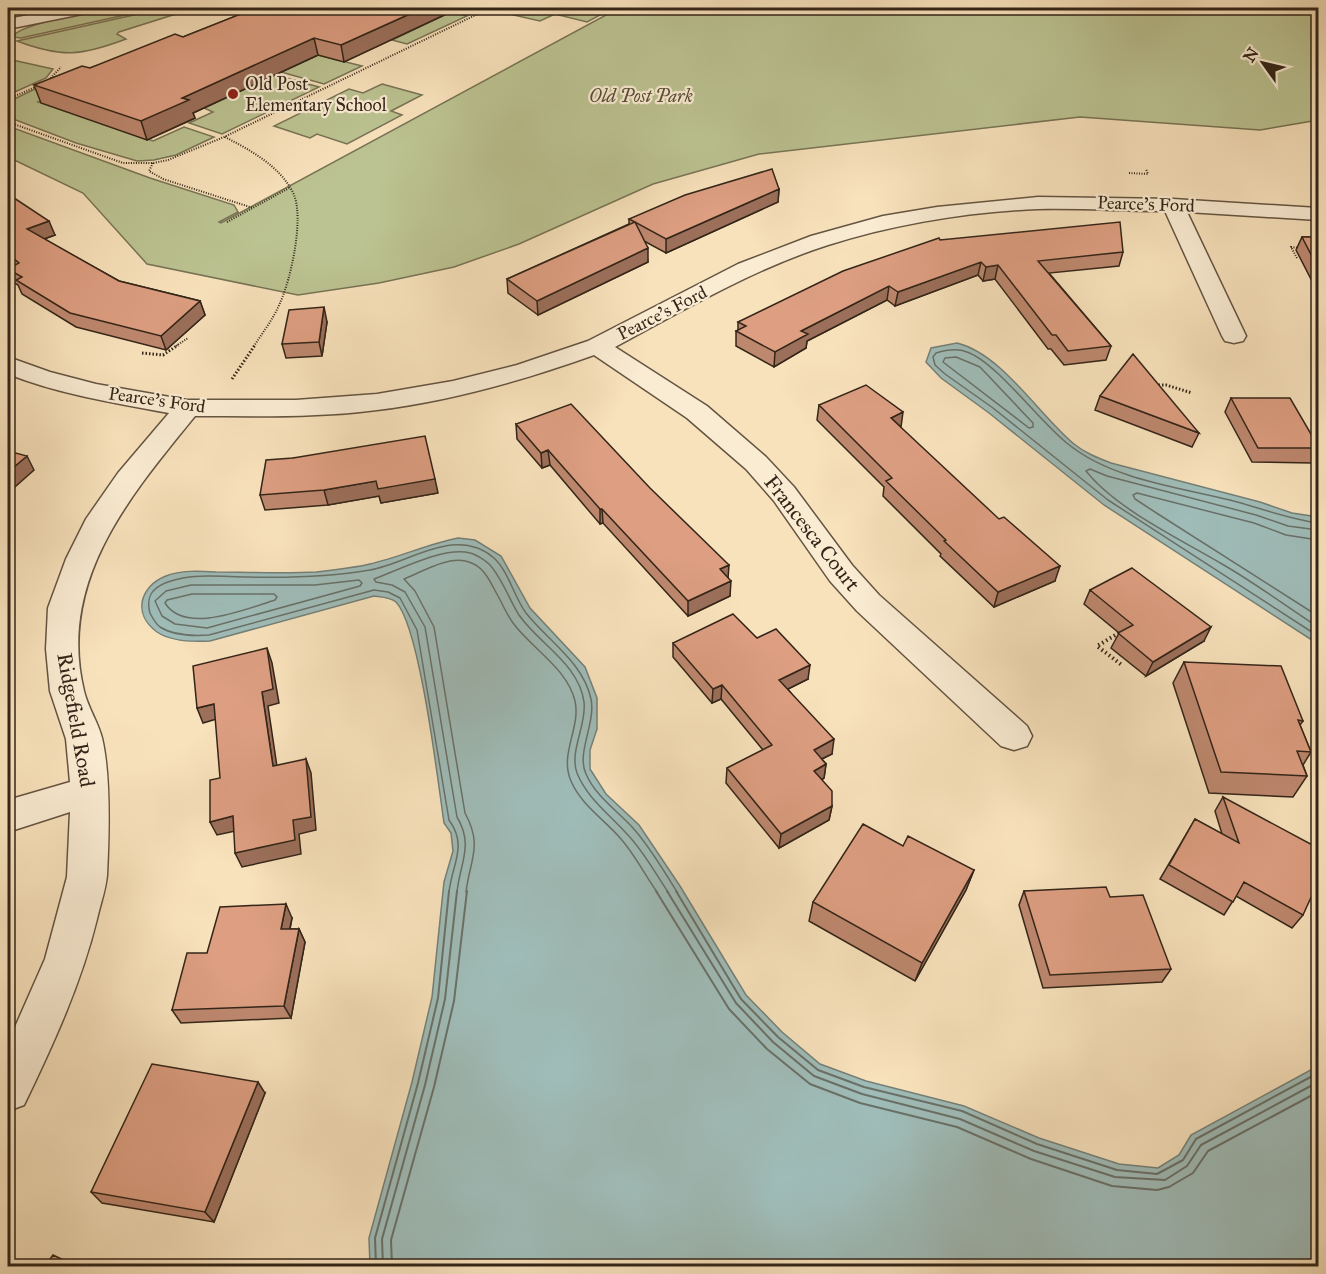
<svg xmlns="http://www.w3.org/2000/svg" width="1326" height="1274" viewBox="0 0 1326 1274" font-family="'IM FELL Great Primer',serif">
<rect width="100%" height="100%" fill="#f8e2bc"/>
<filter id="stains"><feTurbulence type="fractalNoise" baseFrequency=".00333" numOctaves="4"/><feColorMatrix values="0 0 0 0 .2 0 0 0 0 .09 0 0 0 0 .02 0 0 0 .5 -.17"/></filter>
<radialGradient id="worn" r=".72"><stop offset=".6" stop-color="#630" stop-opacity="0"/><stop offset="1" stop-color="#630" stop-opacity=".3"/></radialGradient>
<path fill="#bcc392" stroke="#787455" stroke-width="1.5" d="M115,8H157L21,38L12,37C22,22 95,12 115,8Z
M165,8H195L119,32L117,34L126,39C81,56 62,58 17,41Z
M497,8H613L587,22L555,14L540,21L492,10Z
M619,8H1318V120L1260,130L1080,117L759,154L653,184L519,244L454,267L379,283L298,295L147,264L83,193L8,157V126L150,178L234,205L238,212L219,222L221,223Z
M451,12L467,16L407,44L392,40Z
M318,55L362,66L324,84L281,72Z
M8,59L53,69L46,78L8,95Z
M276,75L319,87L222,134L189,123L213,112L204,108Z
M382,84L422,95L391,111L402,115L347,144L317,134L310,138L274,126L349,89L363,93Z
M43,85L69,89L38,102L153,141L184,127L214,137L176,155L154,160L137,161L76,143L8,117V102Z"/>
<path fill="#9fbcb8" stroke="#748078" stroke-width="1.5" d="M957,343C1002,354 1038,414 1074,444C1085,453 1098,458 1111,463L1260,502L1292,513L1318,517V644L1104,505L989,413L941,378L926,362L931,348Z
M458,538L475,540L501,556L530,608L585,667L597,698V729L590,750V769L606,794L639,825L680,886L746,995L782,1032L820,1064L866,1081L964,1106L1039,1138L1119,1164L1158,1168L1179,1155L1191,1135L1318,1066V1266H370L369,1238L412,1082L432,997L444,882L453,851L451,833L444,823C438,782 420,627 396,602C390,597 381,597 374,596L210,641C193,642 172,642 157,632C132,614 140,586 166,576C181,570 199,571 216,572C249,572 283,574 316,572C334,570 353,568 370,564C400,557 428,544 458,538Z"/>
<g fill="none" stroke-linecap="round" stroke-linejoin="round">
<path stroke="#697068" stroke-width="1.5" d="M956,357L980,367L1033,423V427L1029,428L943,362L945,358Z
M1318,523C1288,519 1260,508 1230,500C1177,487 1111,479 1068,444C1040,422 996,362 967,352C957,348 946,350 936,353L933,357L935,365L945,374L993,408L1108,500L1318,636
M1318,530L1288,526L1256,515L1107,476L1090,469L1086,471C1116,509 1180,539 1222,564C1255,583 1286,606 1318,627
M1318,540L1286,535L1254,523L1137,493L1133,495L1135,499L1158,514L1318,616
M359,580L362,583L360,586L207,628L175,624L162,616L155,601L166,591L191,585H315Z
M192,594H274L277,597L275,600C246,609 185,635 165,603L167,600Z
M449,892C452,864 468,846 449,820L417,630L400,598L388,592L374,590L209,635C194,636 174,636 160,627C156,624 152,617 150,613C145,595 154,586 171,581C195,573 224,577 248,577C289,578 329,577 370,570C410,563 456,525 494,558C509,572 514,597 526,613C548,641 583,662 591,699C596,723 576,753 586,774C596,797 618,811 633,828C650,847 664,871 677,892
M457,892C460,863 474,845 457,817L425,627L405,592L392,585L376,582L374,579C399,570 444,546 470,553C475,554 485,560 489,564C501,576 510,601 519,615C539,644 579,664 584,702C587,725 569,751 577,773C587,798 609,814 626,833C643,850 655,873 668,892
M466,892C470,859 483,846 465,813L434,627L415,591L404,579C422,572 449,555 469,562C485,567 490,582 498,596C503,605 507,615 513,623C532,649 567,668 575,701C581,728 559,754 571,781C581,805 605,820 621,839C635,855 645,875 657,892"/>
<path stroke="#697068" stroke-width="2" d="M656,891L729,1009L767,1049L810,1084L860,1103L957,1127L1031,1159L1112,1186L1157,1190L1169,1187L1193,1173L1208,1151L1318,1092
M667,891L736,1003L773,1042L814,1076L862,1094L960,1119L1034,1151L1115,1177L1165,1180L1187,1166L1201,1145L1318,1082
M676,891L741,999L778,1037L818,1070L864,1087L962,1111L1037,1144L1117,1170L1157,1174L1183,1160L1196,1139L1318,1073
M376,1266L375,1238L418,1083L438,998L449,891
M383,1266L382,1239L425,1085L445,999L457,891
M392,1266L391,1240L434,1087L454,1001L467,891"/>
<g stroke="#645441" stroke-width="3">
<path id="minor" d="M65,8H95L87,13L8,29V19Z
M1038,197L1173,199L1318,208V220L1187,212L1246,336L1243,341L1234,343L1225,341L1222,336L1165,211C1123,211 1080,208 1038,209C967,212 895,224 828,245C753,269 684,310 615,347L707,406L766,457L794,487L852,565L879,595L1027,726L1032,736L1027,746L1014,750L1001,746L857,611L830,581L774,501L746,469L687,418L594,355C524,380 452,401 377,410C317,418 255,416 195,416C130,496 57,581 84,691C88,708 98,722 102,738C111,776 109,835 107,875C106,889 100,905 97,919C81,984 53,1045 24,1105L8,1111V1043L45,959L67,877L70,812L8,832V800L70,782L66,739L50,691L46,649L48,608L66,559L86,519L118,473L169,413C114,403 59,394 8,374V357L50,372L96,384L187,400H296L377,394L453,381L517,365L588,341L738,264L811,236L883,216L937,207Z"/>
</g>
<path stroke="#332518" stroke-width="2" stroke-dasharray="1 1.5" stroke-linecap="butt" d="M49,80L61,67
M8,99L40,85
M8,122L123,163H153L168,160L224,137L490,8
M225,137C250,150 282,167 294,195C304,219 291,279 280,303C274,318 263,332 254,346
M153,163L149,171L163,179L253,208
M1129,173L1148,174L1146,169
M227,222L289,188
M1297,258L1291,247L1299,248
M176,346L188,338"/>
<path stroke="#332518" stroke-width="3" stroke-dasharray="1.5 2" stroke-linecap="butt" d="M142,353L163,355L178,345
M232,379L255,345
M1155,385H1166L1192,393"/>
<path stroke="#332518" stroke-width="4" stroke-dasharray="1.5 3" stroke-linecap="butt" d="M1119,633L1097,646L1123,666"/>
<use href="#minor" fill="#faecd3" fill-rule="evenodd"/>
</g>
<path fill="#be886f" stroke="#332518" stroke-width="1.5" d="M256,8H457V9L344,62L318,55L193,113L195,118L147,140L41,103L34,85L90,68L183,37Z
M779,189L778,202L666,253L644,241L648,262L538,315L508,293L507,279L629,224V219Z
M8,194L55,235L44,239L119,281L200,301L205,315L166,350L76,327L22,294L18,285L13,282L8,270V268L12,266L8,263Z
M1302,237H1318V285H1314L1296,250Z
M940,240L1123,252L1119,266L1049,273L1111,346L1106,360L1064,365L1051,349H1048L995,279L983,281L978,275L895,306L887,300L807,341L806,348L774,367L736,346V331H738V322Z
M327,322L322,356L286,358L282,344Z
M1100,396L1199,433L1192,447L1095,410Z
M1231,398L1318,446V451L1312,463L1252,462L1225,412Z
M819,405L900,427L1055,581L994,607L940,556L941,554L883,496L884,487L817,420Z
M516,424L728,578L730,596L688,616L603,523L600,524L550,465L542,468L517,439Z
M293,458L438,493L381,503L379,496L328,505L265,510L260,495Z
M1090,590L1204,641L1146,676L1111,648L1119,633L1084,604Z
M757,638L808,679L788,689L832,754L822,759L826,764L824,778L822,780L832,806L829,820L779,848L726,783L727,768L763,750L721,699L712,703L673,657V643Z
M1184,662L1303,721L1300,725L1311,752L1303,765L1307,776L1293,797L1209,793L1173,683Z
M1223,797L1303,915L1292,928L1236,896L1224,915L1160,879L1195,819L1222,834L1215,811Z
M974,870L966,890L915,981L809,921L813,902Z
M1024,891L1110,897L1171,969L1162,982L1043,988L1019,905Z
M292,918L290,929H299L305,942L291,1018L181,1023L172,1010L207,953Z
M265,1093L214,1222L102,1203L91,1192Z"/>
<path fill="#9b6f5a" stroke="#332518" stroke-width="1.5" d="M423,8H457V9L344,62L341,45Z
M314,38L318,55L193,113L195,118L147,140L141,121L182,98Z
M779,189L778,202L666,253V239Z
M49,221L55,235L33,243L27,229Z
M648,248V262L538,315L537,301Z
M981,262L978,275L895,306L898,292Z
M998,265L995,279L983,281L986,267Z
M889,286L887,300L807,341L806,348L774,367L775,352L801,331Z
M200,301L205,315L166,350L161,336Z
M324,307L327,322L322,356L319,342Z
M903,412L901,427L891,418Z
M548,450L550,465L542,468L541,453Z
M27,456L34,470L8,493V472Z
M435,479L438,493L381,503L379,496L328,505L324,490L376,481Z
M600,509H602L603,523L600,524Z
M729,565L728,579L720,569Z
M1060,566L1055,581L994,607L998,592Z
M731,581L730,596L688,616V601Z
M1211,627L1204,641L1146,676L1153,662Z
M267,648L272,663L279,703L268,706L279,780L273,766L262,692Z
M810,665L808,679L778,694L779,680Z
M722,685L721,699L712,703L713,689Z
M214,704L220,718L203,723L197,708Z
M834,739L832,754L811,764L814,750Z
M306,759L311,773L316,830L299,834L301,854L242,867L235,853L293,820Z
M826,764L824,778L812,785L814,771Z
M832,806L829,820L779,848L781,834Z
M233,816L240,830L217,835L210,822Z
M974,870L966,890L915,981L922,963Z
M286,904L292,918L287,942L281,929Z
M299,929L305,942L291,1018L284,1006Z
M258,1082L265,1093L214,1222L205,1212Z"/>
<path fill="#dd9e81" stroke="#332518" stroke-width="1.5" d="M256,8H423L341,45L314,38L182,98L189,100L141,121L34,85L82,66L90,68L175,34L183,37Z
M772,169L779,189L666,239L635,222L648,248L537,301L507,279L635,222L629,219L685,195Z
M8,194L49,221L27,229L119,281L200,301L161,336L70,313L16,280L22,277L8,269L19,263L8,254Z
M1120,222L1123,252L1038,261L1111,346L1068,351L1056,335H1052L998,265L986,267L981,262L898,292L889,286L801,331L808,334L775,352L736,331L746,326L738,322L843,271L939,238L940,240Z
M1302,237H1318V268Z
M324,307L319,342L282,344L289,310Z
M1133,354L1199,433L1100,396Z
M866,385L903,412L891,418L999,519L1004,517L1060,566L998,592L944,541L946,540L886,481L892,478L819,405Z
M1231,398H1290L1318,446V448H1258Z
M571,404L650,488L729,565L720,569L731,581L688,601L602,509H600L548,450L541,453L516,424Z
M425,436L435,479L378,489L376,481L324,490L260,495L266,460L293,458Z
M8,451L27,456L8,472Z
M1132,568L1211,627L1153,662L1118,633L1133,625L1090,590Z
M733,614L757,638L776,629L810,665L779,680L834,739L814,750L826,764L814,771L832,791V806L781,834L727,768L772,745L722,685L713,689L673,643Z
M267,648L273,689L262,692L273,766L306,759L311,817L293,820L295,840L235,853L233,816L210,822V780L220,778L214,704L197,708L193,666Z
M1184,662L1281,666L1303,721L1298,720L1311,752L1297,751L1307,776L1221,772Z
M1223,797L1318,848V882L1303,915L1244,882L1233,902L1169,865L1195,819L1239,843Z
M863,824L903,846L908,836L974,870L922,963L813,902Z
M1106,887L1110,897L1143,895L1171,969L1050,975L1024,891Z
M286,904L281,929H299L284,1006L172,1010L187,953H207L220,907Z
M152,1064L258,1082L205,1212L91,1192Z
M53,1255L76,1266H45Z"/>
<circle fill="#8f2418" stroke="#faecd3" stroke-width="2" cx="233" cy="94" r="6"/>
<g text-anchor="middle" stroke-width="4.5" stroke-linejoin="round" paint-order="stroke">
<g font-size="18" fill="#332518" stroke="#faecd3" text-anchor="start">
<text x="245" y="90">Old Post<tspan x="245" dy="21">Elementary School</tspan></text>
</g>
<g font-size="18" font-style="italic" fill="#554c36" stroke="#faecd3">
<text x="641" y="102">Old Post Park</text>
</g>
<g font-size="18" fill="#332518" stroke="#faecd3">
<text transform="translate(1146 204) rotate(2)" y="6">Pearce's Ford</text>
<text transform="translate(662 313) rotate(-27)" y="6">Pearce's Ford</text>
<text transform="translate(157 400) rotate(8)" y="6">Pearce's Ford</text>
</g>
<g font-size="21" fill="#332518" stroke="#faecd3">
<text transform="translate(812 533) rotate(52)" y="7">Francesca Court</text>
<text transform="translate(76 720) rotate(80)" y="7">Ridgefield Road</text>
</g>
</g>
<rect width="1326" height="1274" fill="none" stroke="#f8e2bc" stroke-width="30"/>
<rect x="9" y="9" width="1308" height="1256" fill="none" stroke="#332518" stroke-width="3"/>
<rect x="15" y="15" width="1296" height="1244" fill="none" stroke="#332518" stroke-width="1.5"/>
<g transform="translate(1263 63) rotate(304)" stroke="#faecd3" stroke-width="4.5" paint-order="stroke">
<path d="M0-4.5L10 22L0 15L-10 22Z" fill="#332518"/>
<text y="-9" font-size="16" font-weight="bold" text-anchor="middle" fill="#332518">N</text>
</g>
<rect width="100%" height="100%" filter="url(#stains)"/>
<rect width="100%" height="100%" fill="url(#worn)"/>
</svg>
